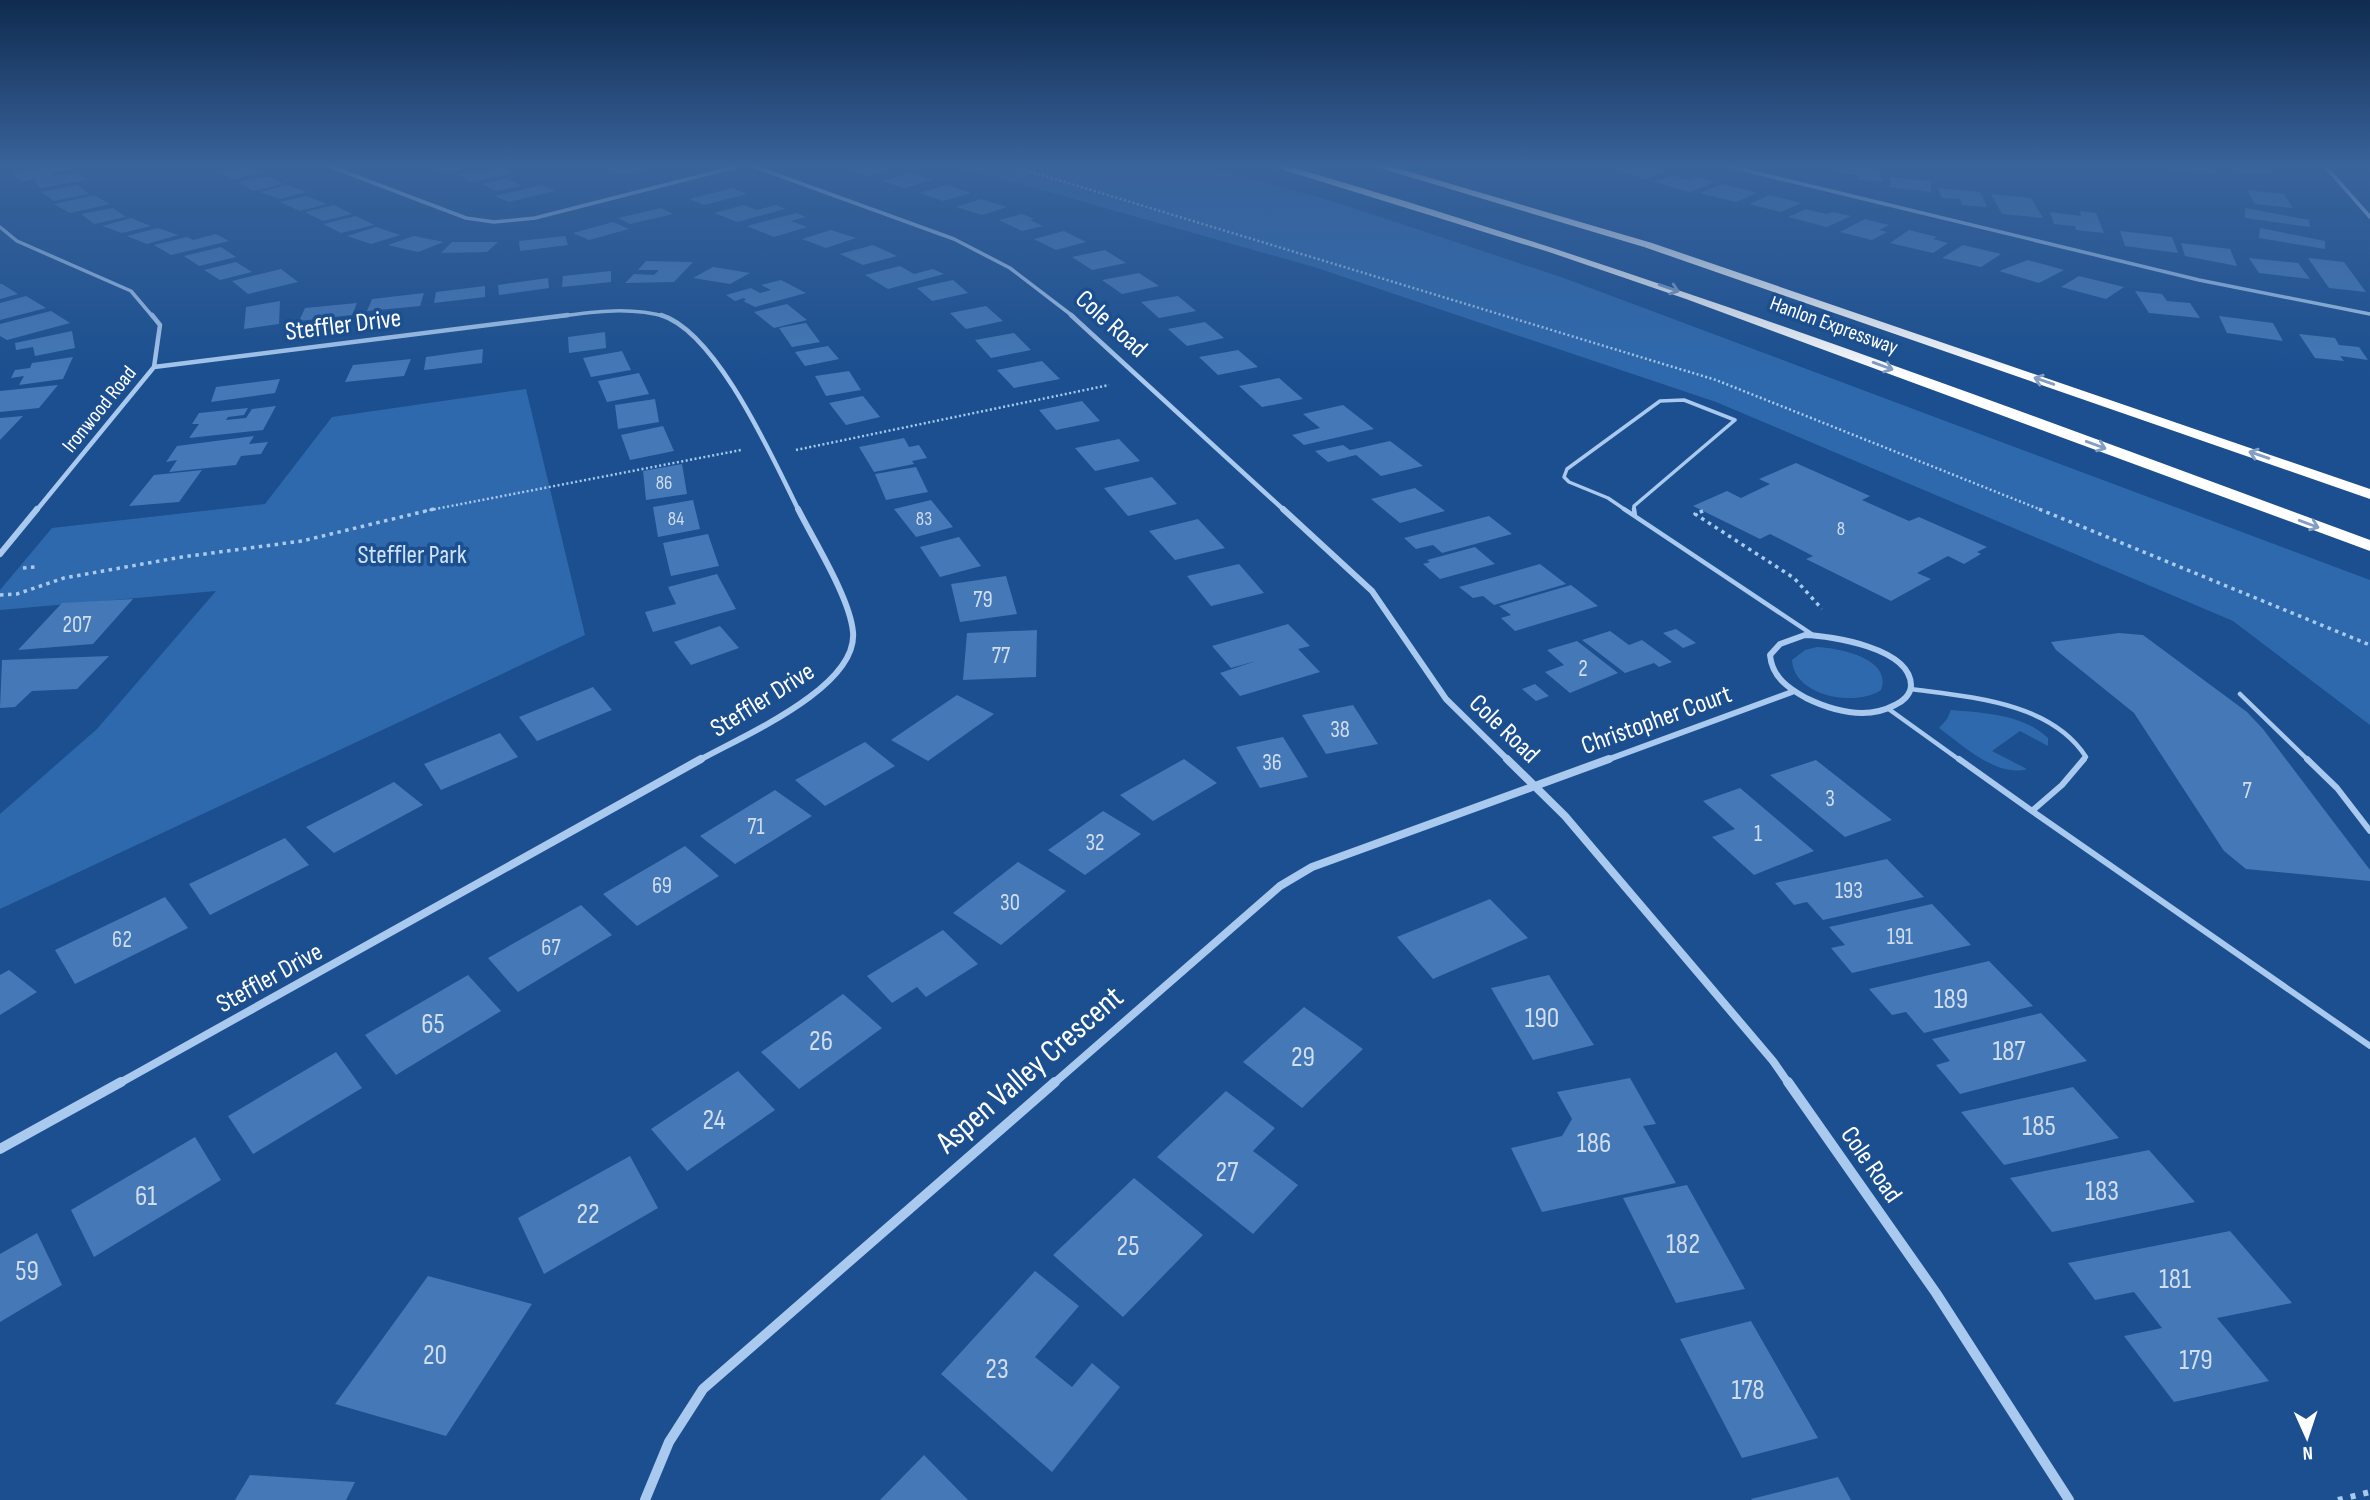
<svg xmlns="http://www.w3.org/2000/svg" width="2370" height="1500" viewBox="0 0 2370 1500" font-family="'Sofia Sans Condensed',sans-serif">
<rect width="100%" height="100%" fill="#1b4f8f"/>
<path fill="#2e69ad" d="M960,167H1206L1332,201L1561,277L2370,580V725L2233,621L1716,402L1314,267Z
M526,389L585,635L0,909V814L97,729L216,591L0,610V590L52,528L265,504L332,417Z
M1817,647C1838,648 1893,658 1881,690C1856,707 1794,697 1792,660L1805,650Z
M1951,710C1984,713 2023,714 2048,738V746L2020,731L1992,751L2027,769C1997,778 1961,744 1939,728L1947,719Z"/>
<path fill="#4478b7" d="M47,166H68L71,169L50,173L55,176L79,172L86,180L40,188L33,179L22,182L12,173Z
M249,166L262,173L233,179L218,172Z
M471,166L447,173L430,167V166Z
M500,166L513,173L471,182L456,174L473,171L479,174L491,171L486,168Z
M621,166H653V167L621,175L607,170Z
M857,166H880L891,170L869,176L847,169Z
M1627,166H1652L1669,171L1645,179L1615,170Z
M1837,166L1878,168L1883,182L1858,180L1857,175L1839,173Z
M2168,166H2216L2220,174L2168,168Z
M2229,166H2268L2275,174L2235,173Z
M910,173L932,180L904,188L882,181Z
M1673,175L1690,180L1697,177L1715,182L1690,192L1654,182Z
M268,176L283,184L253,191L238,182Z
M1890,177L1931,181V192L1890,187Z
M507,178L521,186L496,191L482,184Z
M1722,184L1757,193L1736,202L1700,193Z
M77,185L89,194L54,201L41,192Z
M287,185L307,192L280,199L260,192Z
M542,185L555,191L508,202L495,196Z
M947,185L971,193L943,201L919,193Z
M732,188L747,194L704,205L689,199Z
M1938,188L1980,192L1987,207L1962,205L1960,199L1942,198Z
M2247,190L2284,194L2293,208L2255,204Z
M1991,194L2031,198L2043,218L2002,214Z
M94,195L110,204L70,213L54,204Z
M1770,195L1801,203L1781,212L1749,204Z
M306,196L327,204L300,211L280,202Z
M981,199L1007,207L982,215L956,207Z
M334,205L352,214L323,221L305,212Z
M744,205L757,210L776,205L785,209L737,222L714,213Z
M113,208L126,217L94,224L81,214Z
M661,208L673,214L630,224L618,218Z
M2245,208L2309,220L2310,227L2245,218Z
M1806,209L1826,214L1833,212L1851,216L1827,227L1788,217Z
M2080,211L2096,213L2104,233L2076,230L2075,226L2054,224L2050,212L2081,216Z
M796,213L806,217L791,221L807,227L774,237L747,226Z
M1022,214L1034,219L1030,220L1043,226L1022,231L999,220Z
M356,216L374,225L341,233L323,224Z
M131,218L151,226L122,233L102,226Z
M1865,219L1889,225L1879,230L1887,232L1872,240L1840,232Z
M613,222L629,229L589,240L573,233Z
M376,227L400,235L371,244L347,236Z
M158,228L178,235L147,244L127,236Z
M2260,228L2325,241V249L2259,238Z
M831,230L856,238L826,248L802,239Z
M1909,230L1937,237L1933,239L1948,243L1933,253L1890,243Z
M1064,231L1086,242L1056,250L1034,239Z
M2120,231L2172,237L2178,253L2125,246Z
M216,234L229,241L171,255L154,245L187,237L193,240Z
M414,236L444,242L418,252L388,245Z
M565,236L568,245L520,251L519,241Z
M452,242H498L487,252L441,253Z
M2181,243L2230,249L2237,266L2185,256Z
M873,245L897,256L863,265L840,254Z
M1963,245L2001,254L1981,267L1942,258Z
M221,247L236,257L199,266L184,256Z
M1105,250L1126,263L1092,270L1072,257Z
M2249,258L2298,263L2310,279L2259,273Z
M2308,258L2344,262L2366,292L2329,288Z
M2028,260L2064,270L2039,283L1999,271Z
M646,261L693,262L674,282L625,283L634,274L654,275L659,270H638Z
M236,262L252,272L220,280L204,270Z
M900,266L914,274L933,269L944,274L888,289L865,275Z
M713,267L750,273L730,284L693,278Z
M281,269L298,282L248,294L232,281Z
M611,271V282L562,287L563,276Z
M1139,273L1159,286L1122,294L1102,280Z
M2079,276L2124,287L2106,299L2061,287Z
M548,278L549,288L499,295L498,285Z
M781,280L806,293L755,307L743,301L746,300L744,298L735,301L726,295L751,288L760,293L771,290L761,285Z
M953,280L968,293L932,301L917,288Z
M0,284H2L18,294L0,299Z
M485,286V297L434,303L436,292Z
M2135,291L2162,294L2167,301L2190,303L2200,318L2149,313Z
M424,293L420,306L367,311L372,299Z
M26,296L46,308L0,320V303Z
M1178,296L1196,311L1159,318L1141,302Z
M280,301L279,324L244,329L246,307Z
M357,303L352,315L299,321L305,308Z
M787,304L807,320L774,328L754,312Z
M986,306L1003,321L966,329L950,313Z
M51,311L70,323L7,340L0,336V324Z
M2219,316L2273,323L2283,341L2227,333Z
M1205,322L1224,338L1187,346L1168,329Z
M806,323L820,342L792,347L779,328Z
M72,331L75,348L35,356L33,347L16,350L15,343Z
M605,332L606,348L569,353L568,337Z
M1014,333L1031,350L991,358L975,340Z
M2299,334L2335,338L2339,345L2359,347L2368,360L2340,356L2344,361L2315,358Z
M828,346L839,359L805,366L795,352Z
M483,349L482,363L424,370L426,357Z
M1238,350L1258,367L1218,375L1199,357Z
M622,351L631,370L591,377L583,358Z
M73,357L63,379L19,385L24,376L11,378L15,370L30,368L32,363Z
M411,359L404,376L345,382L353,365Z
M1042,361L1060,379L1014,388L997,370Z
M849,371L861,390L826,396L815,376Z
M639,373L649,394L607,402L598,381Z
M1279,378L1303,399L1262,407L1239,386Z
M280,379L275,393L211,402L216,387Z
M58,385L39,408L0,412V391Z
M863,396L880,417L846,425L829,403Z
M655,399L659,422L618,429L615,405Z
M1082,401L1100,421L1056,430L1039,410Z
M1343,405L1374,429L1304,445L1292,435L1320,428L1303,414Z
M276,406L263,430L189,438L199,424H192L199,413L248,408L244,415L228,417L226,420L246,418L252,409Z
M23,416L0,440V418Z
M663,426L674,451L630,460L621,435Z
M254,436L249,444L268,442L261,454L241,456L236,465L169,472L177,460L166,462L177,446Z
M904,438L909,447L919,445L927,458L912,461L914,464L874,472L859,447Z
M1119,439L1140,461L1095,471L1075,448Z
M1390,441L1423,466L1381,476L1356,455L1328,462L1315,451L1343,445L1350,450Z
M1796,463L1870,496L1862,500L1909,521L1919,517L1987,547L1977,552L1981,554L1964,564L1948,556L1917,573L1931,579L1891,601L1806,559L1813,556L1770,534L1760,539L1693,506L1727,491L1741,498L1770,484L1759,479Z
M682,464L687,494L646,500L643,471Z
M916,467L928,492L886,500L875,474Z
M202,470L179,502L129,506L154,475Z
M1152,477L1177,504L1128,516L1104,488Z
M1415,488L1445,511L1400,523L1371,499Z
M693,500L700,529L658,537L653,507Z
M931,500L953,527L916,537L894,509Z
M1489,516L1512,534L1442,553L1433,545L1416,549L1404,538Z
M1198,519L1225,548L1175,560L1149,531Z
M708,534L719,566L671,576L663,543Z
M959,537L981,566L940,577L920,547Z
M1475,547L1495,564L1440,579L1423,564L1430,562L1427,560Z
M1239,564L1264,593L1211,606L1187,576Z
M1540,564L1566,584L1494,605L1483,596L1473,598L1459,587Z
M717,574L736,609L653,632L645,612L676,604L668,587Z
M1006,576L1017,614L960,622L951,584Z
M1571,585L1598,606L1515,631L1501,618L1511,615L1499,606Z
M133,599L93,644L18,650L62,603Z
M1288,624L1310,646L1298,649L1320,672L1240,696L1220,673L1256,661L1231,668L1212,646Z
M720,626L739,648L691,665L674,642Z
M1676,629L1696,643L1683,648L1663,633Z
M1037,630L1036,677L963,680L967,633Z
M1610,631L1629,645L1642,640L1672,662L1659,667L1654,663L1625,673L1582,640Z
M2119,633L2143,635L2247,712L2263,729L2370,870V881L2246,869L2224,851L2134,713L2056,650L2051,642Z
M1577,641L1618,673L1570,693L1545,672L1564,665L1547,650Z
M109,656L77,689L32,691L15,707L0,708L2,660Z
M1535,684L1549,696L1536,701L1522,689Z
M593,687L612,710L537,741L519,717Z
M957,695L994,714L928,761L891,740Z
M1353,705L1378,744L1326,754L1302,715Z
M500,733L518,757L441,790L424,764Z
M1283,737L1308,777L1260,788L1236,747Z
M865,742L895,766L825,806L795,780Z
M1184,759L1217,783L1153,821L1120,795Z
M1816,760L1892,820L1845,837L1770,775Z
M394,782L423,805L334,853L306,827Z
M1740,788L1814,851L1754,875L1712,837L1735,829L1703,801Z
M775,790L812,816L735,864L700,836Z
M1103,811L1141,834L1085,875L1048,850Z
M285,838L309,865L210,915L189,884Z
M685,846L719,876L637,926L603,894Z
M1887,859L1924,897L1823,920L1807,902L1794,905L1775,883Z
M1018,862L1066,891L1001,945L953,913Z
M165,897L188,928L75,984L55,950Z
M1490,899L1528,938L1433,979L1397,937Z
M1932,904L1971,945L1852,973L1831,948L1845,945L1829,927Z
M581,905L612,935L518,992L488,958Z
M943,930L978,964L926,997L917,987L892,1003L867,976Z
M1989,961L2033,1006L1924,1033L1906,1012L1892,1015L1869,989Z
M9,970L37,992L0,1015V975Z
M468,975L501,1011L396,1075L365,1035Z
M1549,975L1594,1045L1533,1060L1491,988Z
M843,994L882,1028L799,1089L761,1052Z
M1304,1007L1363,1049L1302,1108L1243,1062Z
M2041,1013L2087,1061L1960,1094L1936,1065L1950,1061L1932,1039Z
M336,1052L362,1088L253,1154L228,1116Z
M738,1071L775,1110L687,1171L651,1129Z
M1630,1078L1656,1124L1643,1126L1676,1183L1542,1212L1511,1148L1562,1136L1572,1119L1557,1092Z
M2073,1087L2119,1138L2004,1165L1961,1112Z
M1226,1091L1275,1128L1253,1151L1298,1185L1253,1234L1157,1157Z
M195,1137L221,1180L94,1257L71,1210Z
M2149,1150L2195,1202L2052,1232L2010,1178Z
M630,1156L658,1208L544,1274L518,1218Z
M1134,1178L1203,1235L1123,1317L1053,1255Z
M1687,1185L1745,1289L1676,1303L1623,1198Z
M2230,1231L2292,1303L2217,1318L2269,1381L2174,1402L2124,1336L2162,1328L2134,1292L2095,1300L2068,1263Z
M37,1233L62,1285L0,1322V1254Z
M1035,1271L1079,1306L1035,1357L1072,1387L1092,1363L1120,1387L1052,1472L941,1374Z
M428,1276L532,1304L446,1436L335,1404Z
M1751,1321L1818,1438L1742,1458L1680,1339Z
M924,1455L968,1500H880Z
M250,1475L355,1482L346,1500H235Z
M1838,1477L1851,1500H1752L1751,1499Z"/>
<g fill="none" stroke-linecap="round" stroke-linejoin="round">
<path stroke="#a9c9ee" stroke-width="2.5" stroke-dasharray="2 2.5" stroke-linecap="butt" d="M1012,166L1716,380L2044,511
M796,450L1109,385
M425,511L741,450"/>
<path stroke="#a9c9ee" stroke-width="3.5" stroke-dasharray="3.5 4.5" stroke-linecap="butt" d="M2039,509L2370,645
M1703,511L1695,514L1794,578L1822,609
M23,568L35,567
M0,595L17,594L64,578L182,557L302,541L434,509"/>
<path stroke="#a9c9ee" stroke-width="6" stroke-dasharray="5 8" stroke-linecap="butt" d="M2338,1500L2370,1492"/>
<path stroke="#a9c9ee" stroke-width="3.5" d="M1627,511L1608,498L1569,482L1564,477L1567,469L1660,401L1684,400L1735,420L1634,506V511"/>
<path stroke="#a9c9ee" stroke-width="4.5" d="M1624,509L1813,635
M1634,509L1635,516
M1911,689C1970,697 2051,702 2086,757L2083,761
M2240,694L2309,761
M1890,710L1961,761"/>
<path stroke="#a9c9ee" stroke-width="6" d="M1959,759L2032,811L2062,785L2084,759
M2307,759L2337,788L2370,831
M2032,811L2370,1046"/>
<path stroke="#a9c9ee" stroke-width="3.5" d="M329,166L466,218L494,222L535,218L739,166
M753,166L954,239L1010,268L1074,317
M1728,166L2199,280L2370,314
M2325,166L2370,217
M0,227L17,241L131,291L153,317
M554,317C591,312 629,306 667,317"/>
<path stroke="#a9c9ee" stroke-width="4.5" d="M661,315C717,332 773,459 799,511
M1071,315L1285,511
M154,367L568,315
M36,511L154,367L160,325L152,315"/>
<path stroke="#a9c9ee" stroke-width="6" d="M1283,509L1372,591L1446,699L1509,761
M0,554L37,509
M1805,635C1832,636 1910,648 1911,685C1911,695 1902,702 1895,705C1867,720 1833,711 1806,698C1788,688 1772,677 1770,655L1780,644Z
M698,761C740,737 858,688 853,632C850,598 814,541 798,509
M1604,761L1792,692"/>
<path stroke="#a9c9ee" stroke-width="8" d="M1507,759L1565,816L1773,1061L1789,1084
M118,1084L701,759
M1053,1084L1280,886L1312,867L1609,759"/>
<path stroke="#a9c9ee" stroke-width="10" d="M1788,1082L1936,1293L2069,1500
M0,1149L121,1082
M645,1500L669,1442L703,1389L1055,1082"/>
<path fill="#fff" fill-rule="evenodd" d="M1271,166H1288C1655,273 2012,408 2370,540V551L1686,299L1549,252Z
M1373,166H1390L1652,243L2370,489V499L1644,247Z"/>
</g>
<defs><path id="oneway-shaft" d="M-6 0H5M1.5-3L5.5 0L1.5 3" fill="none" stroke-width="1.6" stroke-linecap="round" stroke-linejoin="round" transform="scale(1.75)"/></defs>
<g stroke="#829ec1">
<use href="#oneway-shaft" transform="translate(1669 288) rotate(19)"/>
<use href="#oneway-shaft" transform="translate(1883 366) rotate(20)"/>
<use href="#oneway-shaft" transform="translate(2044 381) rotate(-161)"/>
<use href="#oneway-shaft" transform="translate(2096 445) rotate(20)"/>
<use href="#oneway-shaft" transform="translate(2259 455) rotate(-161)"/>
<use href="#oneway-shaft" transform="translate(2309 524) rotate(20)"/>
</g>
<linearGradient id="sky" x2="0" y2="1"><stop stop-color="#0f2b4f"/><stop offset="0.44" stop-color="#39639b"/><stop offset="1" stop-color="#39639b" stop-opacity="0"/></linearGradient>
<rect width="2370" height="376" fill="url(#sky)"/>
<g text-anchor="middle" stroke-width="7" stroke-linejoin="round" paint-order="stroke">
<g font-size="19" fill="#d0dded">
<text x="664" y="489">86</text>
<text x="676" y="525">84</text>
<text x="924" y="525">83</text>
<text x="1841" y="535">8</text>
</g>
<g font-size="21" fill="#fff" stroke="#1b4f8f">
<text transform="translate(1834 325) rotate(20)" y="7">Hanlon Expressway</text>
<text transform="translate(99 409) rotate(-51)" y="7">Ironwood Road</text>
</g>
<g font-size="23" fill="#d0dded">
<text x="983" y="607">79</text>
<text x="77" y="632">207</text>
<text x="1001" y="663">77</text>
<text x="1583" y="676">2</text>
<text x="1340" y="737">38</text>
<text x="1272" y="770">36</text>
<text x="2247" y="798">7</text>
<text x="1830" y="806">3</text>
<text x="756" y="834">71</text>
<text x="1758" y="841">1</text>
<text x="1095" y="850">32</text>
<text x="662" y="893">69</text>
<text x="1849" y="898">193</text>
<text x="1010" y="910">30</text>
<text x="1900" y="944">191</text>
<text x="122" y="947">62</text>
<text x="551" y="955">67</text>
</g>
<g font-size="26" fill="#fff" stroke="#1b4f8f">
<text transform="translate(1112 323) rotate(42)" y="9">Cole Road</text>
<text transform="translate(343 324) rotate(-7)" y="9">Steffler Drive</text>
<text transform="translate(762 699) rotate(-32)" y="9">Steffler Drive</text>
<text transform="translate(1656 719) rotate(-20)" y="9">Christopher Court</text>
<text transform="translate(1505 728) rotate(44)" y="9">Cole Road</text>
<text transform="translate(269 977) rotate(-29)" y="9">Steffler Drive</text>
<text transform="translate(1872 1164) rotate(55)" y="9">Cole Road</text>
</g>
<g font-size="26" fill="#cfe3fa" stroke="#1b4f8f">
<text x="412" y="563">Steffler Park</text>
</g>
<g font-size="28" fill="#d0dded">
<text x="1951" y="1008">189</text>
<text x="1542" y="1027">190</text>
<text x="433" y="1033">65</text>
<text x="821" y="1050">26</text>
<text x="2009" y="1060">187</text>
<text x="1303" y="1066">29</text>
<text x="714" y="1129">24</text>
<text x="2039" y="1135">185</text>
<text x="1594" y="1152">186</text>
<text x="1227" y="1181">27</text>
<text x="2102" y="1200">183</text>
<text x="146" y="1205">61</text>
<text x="588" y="1223">22</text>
<text x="1683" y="1253">182</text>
<text x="1128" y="1255">25</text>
<text x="27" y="1280">59</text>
<text x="2175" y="1288">181</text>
<text x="435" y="1364">20</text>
<text x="2196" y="1369">179</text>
<text x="997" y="1378">23</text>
<text x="1748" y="1399">178</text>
</g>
<g font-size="32" fill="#fff" stroke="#1b4f8f">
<text transform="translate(1029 1069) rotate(-41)" y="11">Aspen Valley Crescent</text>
</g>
</g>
<g transform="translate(2307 1437) rotate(177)" stroke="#1b4f8f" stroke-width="5" paint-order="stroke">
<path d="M0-5L12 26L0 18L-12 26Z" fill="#ffffff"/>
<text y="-10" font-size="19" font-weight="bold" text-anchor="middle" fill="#ffffff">N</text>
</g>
</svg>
